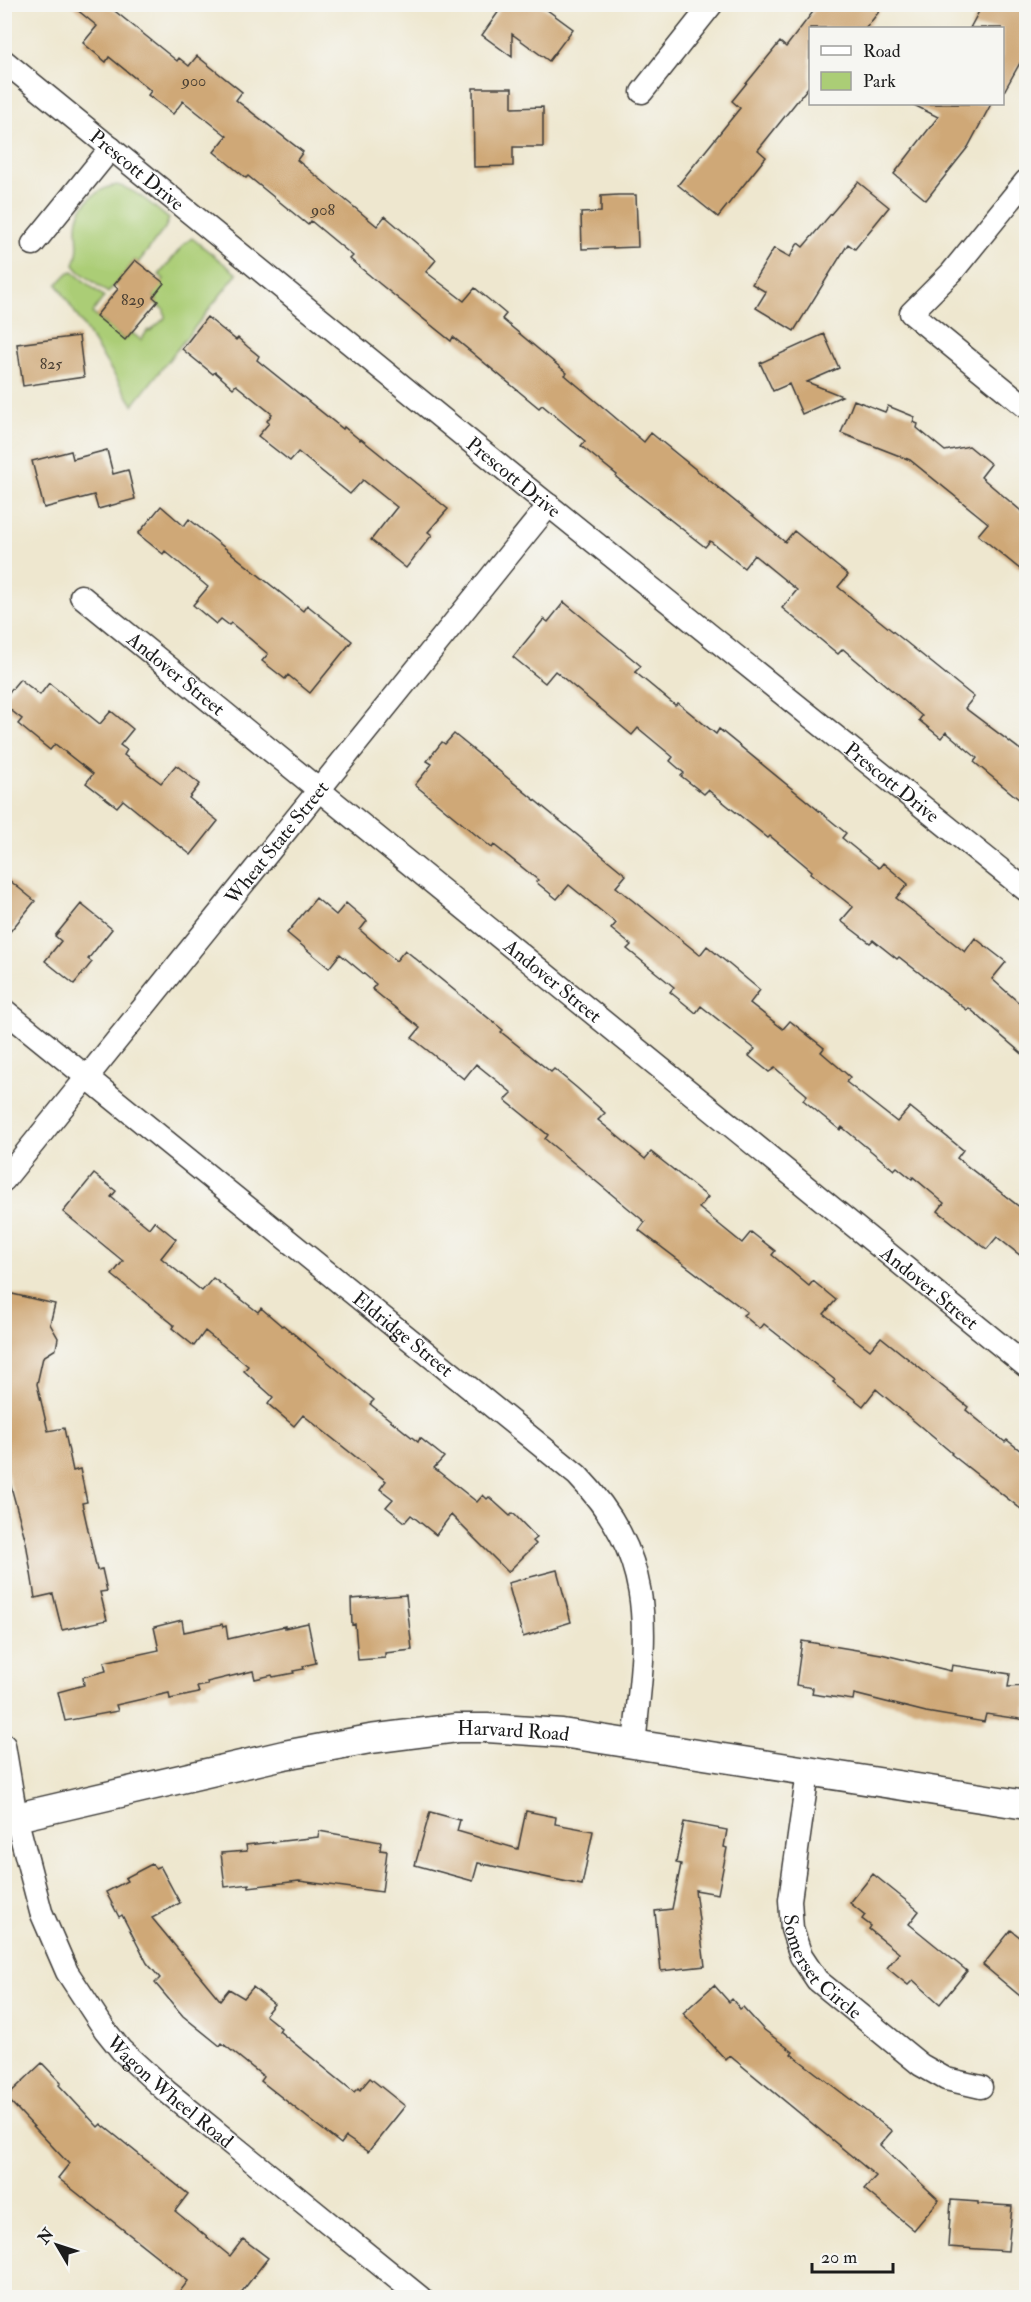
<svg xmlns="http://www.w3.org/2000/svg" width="1031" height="2302" viewBox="0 0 1031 2302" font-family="'IM FELL Double Pica',serif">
<rect width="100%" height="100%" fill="#f6f6f2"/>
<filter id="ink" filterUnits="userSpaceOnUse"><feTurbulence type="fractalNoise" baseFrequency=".0167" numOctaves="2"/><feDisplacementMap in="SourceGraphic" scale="12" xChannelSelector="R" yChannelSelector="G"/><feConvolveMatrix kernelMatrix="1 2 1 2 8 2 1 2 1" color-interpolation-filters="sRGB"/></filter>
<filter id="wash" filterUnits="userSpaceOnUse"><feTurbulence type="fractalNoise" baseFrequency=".008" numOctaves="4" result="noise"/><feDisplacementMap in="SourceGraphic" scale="24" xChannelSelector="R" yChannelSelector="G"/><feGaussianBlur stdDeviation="1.35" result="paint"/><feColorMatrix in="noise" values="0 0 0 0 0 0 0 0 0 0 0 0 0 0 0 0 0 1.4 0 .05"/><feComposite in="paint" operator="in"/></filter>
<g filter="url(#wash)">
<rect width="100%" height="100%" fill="#eee7cf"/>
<path fill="#abcd76" stroke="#647449" stroke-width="1.5" d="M117,185C137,190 153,206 169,219L165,228L138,263L135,260L108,293L79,271L74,265C80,249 77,242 77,227C77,205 97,188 117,185Z
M192,238L237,274L133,405L57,284L69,272H73L104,297L92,313L125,340L131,332L141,340L148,330L150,331L165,318L164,310L155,303L157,300L153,297L164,279L159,275L184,244Z"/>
<g id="blocks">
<path fill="#cfa877" d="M70,4H106L177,61L179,58L189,66L197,56L242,92L236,100L303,152L297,160L377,226L385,216L436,260L426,272L464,301L475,288L506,314L502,319L567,373L565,375L644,442L651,433L785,542L794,531L848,575L838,587L974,697L965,708L1026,754V805L974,762L977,758L946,732L941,738L919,720L922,716L843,649L838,654L782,608L797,590L754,555L744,568L710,541L705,547L616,477L617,475L581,446L585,441L542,405L539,408L453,337L451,341L380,284L350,259L353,256L311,221L308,225L248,176L246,178L214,152L227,136L183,101L173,114L148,95L151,91L109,57L106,62L83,43L97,26Z
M504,4H539L573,29L549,61L512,34V57L482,35Z
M819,4H885L866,28H810V85L758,150L766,157L718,217L678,185L740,108L732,101L780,42L786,47Z
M983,4H1026V66L1020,63L1002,95V28H970Z
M473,88H512V108L543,107V147H513V166L474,167Z
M912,104H991L968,147L926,200L894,174L938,117Z
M858,182L889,207L855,249L848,244L794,331L756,308L766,292L752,284L774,248L790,257L798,243L803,247Z
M618,195H636L638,247L582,249L581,213L601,212V196Z
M135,260L164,283L153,297L158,301L125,340L96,316L118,289L114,285Z
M207,317L236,340L238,338L248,347L259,356L257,360L343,429L344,427L360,440L361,439L448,509L428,532L432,535L406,568L371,540L397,507L363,480L350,494L298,452L290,461L258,436L269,423L267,421L272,414L236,385L233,388L215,372L213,374L182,349Z
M824,334L839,368L807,382L842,396L802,414L789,384L773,391L760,363Z
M79,336L84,377L23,386L17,344Z
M854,400L885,412L888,406L915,417L913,422L918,424L917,428L945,451L969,446L991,464L981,477L1026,515V574L978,535L988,523L910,460L841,433Z
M107,450L113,474L128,470L135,499L98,509L94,495L44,508L32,461L71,451L73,459Z
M161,506L184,526L189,519L303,611L307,605L352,641L310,693L288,675L285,679L262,661L268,654L231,623L229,625L221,619L216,624L193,605L208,587L165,551L163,554L138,534Z
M564,602L641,666L635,672L675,705L678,703L716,734L719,729L846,833L842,838L879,868L883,863L908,884L896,898L965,952L975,938L1006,962L992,979L1026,1009V1057L969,1008L967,1010L899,957L897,959L873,940L870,943L841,921L853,907L810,873L812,871L770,836L768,838L708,790L704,794L681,776L684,773L670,761L673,757L638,728L632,735L555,671L545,683L513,657L544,619L548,622Z
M20,679L40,695L49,683L100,724L111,711L133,729L120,745L127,750L124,755L161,783L176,765L200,784L189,798L218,821L191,855L123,800L117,807L86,783L93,774L55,744L50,750L18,724L22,719L4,705V698Z
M454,734L626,875L616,887L700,955L707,946L760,990L750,1003L783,1029L790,1021L824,1048L821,1052L850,1077L846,1082L897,1122L910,1107L963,1150L957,1158L1026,1212V1260L997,1237L987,1249L973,1239L938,1211L944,1203L913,1177L912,1179L897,1167L894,1170L842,1127L840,1130L803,1100L807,1095L775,1068L769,1072L749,1056L755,1049L701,1006L696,1013L670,992L674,987L627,949L631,945L611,929L616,923L569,885L557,899L536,882L538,880L494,845L492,848L415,785L432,764L427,761L442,742L445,744Z
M4,876L35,901L4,939Z
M316,898L336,915L346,903L367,921L360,930L396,961L405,950L503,1030L501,1032L551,1072L554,1069L577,1088L605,1113L598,1120L645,1159L651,1152L708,1197L699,1208L742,1243L751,1232L775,1251L772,1255L809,1286L813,1281L836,1300L824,1314L870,1350L881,1337L968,1407L966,1410L1005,1442L1007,1440L1026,1455V1513L951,1454L952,1453L876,1389L863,1406L833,1382L835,1380L764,1324L760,1329L743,1315L747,1312L639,1230L645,1222L545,1139L548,1135L505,1100L512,1093L476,1064L464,1079L412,1038L420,1028L372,989L376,984L340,954L329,968L287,933Z
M81,904L112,929L88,959L92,962L74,984L45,961L61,941L55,936Z
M94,1174L116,1191L111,1197L149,1228L154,1221L176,1239L161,1258L202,1291L213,1278L258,1312L261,1308L282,1326L283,1325L374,1400L370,1404L418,1442L420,1438L444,1457L434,1468L477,1502L483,1495L487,1499L489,1497L510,1516L513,1513L537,1538L533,1541L536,1544L508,1572L451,1515L436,1535L411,1515L405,1522L386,1507L393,1499L380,1489L386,1481L303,1415L294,1426L268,1404L273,1397L244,1371L248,1366L205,1331L194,1346L172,1328L174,1325L112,1275L123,1261L63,1212Z
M4,1292L55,1304L50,1324L58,1338L56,1349L43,1357L37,1384L48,1431L64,1428L73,1471L80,1469L87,1502L82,1503L97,1570L102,1569L107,1591L100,1592L107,1620L62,1630L53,1594L35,1598L26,1542L4,1461Z
M557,1570L571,1622L523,1637L508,1583Z
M406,1595L412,1650L385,1653V1658L358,1660L355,1624L352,1625L351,1599Z
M182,1620L184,1632L222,1624L223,1627L226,1626L228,1639L285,1626V1628L308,1623L316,1663L303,1666L304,1669L293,1671L294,1673L273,1677L272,1675L255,1679L253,1671L207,1682L208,1685L197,1687L199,1693L170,1699L169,1693L116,1705L118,1711L65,1721L58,1692L84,1685L83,1677L106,1671L104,1662L159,1650L154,1627Z
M802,1641L881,1654L951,1671L952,1665L1010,1674L1008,1687L1026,1686V1720L986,1714L984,1722L926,1712L854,1694L853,1700L812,1694L813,1688L796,1685Z
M526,1811L556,1817L555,1824L593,1831L582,1885L478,1863L473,1881L415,1865L430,1812L460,1820L457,1831L518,1849Z
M684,1822L727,1830L724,1847L727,1848L718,1894L695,1890L705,1966L661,1971L655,1911L672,1909L681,1864L676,1863Z
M319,1831L381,1842L380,1850L387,1851L382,1892L299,1881L249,1887V1884L225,1887L221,1853L247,1851L246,1845L318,1837Z
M152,1864L155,1868L160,1866L180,1903L152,1918L220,2000L229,1989L244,1998L253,1987L274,2004L265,2015L281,2028L279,2031L354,2092L358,2088L360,2090L370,2078L405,2106L368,2152L346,2137L341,2144L261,2081L264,2077L222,2043L220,2046L183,2016L155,1983L160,1978L147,1963L122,1915L119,1917L106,1892L127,1881L125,1878Z
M873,1874L919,1911L909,1924L967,1971L940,2004L913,1980L908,1985L887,1968L899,1953L869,1929L871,1926L862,1919L865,1915L850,1903Z
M1011,1930L1026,1942V2001L983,1965Z
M714,1985L729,2002L732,1999L740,2009L743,2007L763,2029L793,2052L791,2054L892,2131L880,2145L939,2200L914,2230L864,2189L876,2176L730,2056L726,2060L683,2013Z
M42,2063L61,2083L59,2085L98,2127L101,2124L188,2194L175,2211L230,2256L243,2239L268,2258L237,2298H175L188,2281L58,2178L69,2164L6,2097Z
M951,2200L978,2202V2204L1012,2206L1008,2251L948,2247Z"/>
</g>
</g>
<g filter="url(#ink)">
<use href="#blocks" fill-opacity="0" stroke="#3c3a37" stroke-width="1.5"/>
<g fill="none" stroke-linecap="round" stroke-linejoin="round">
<g stroke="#3c3a37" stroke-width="25">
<g id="minor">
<path id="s1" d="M4,61L526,487L1026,890"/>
<path d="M642,92L712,4"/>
<path d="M1026,181L952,272L911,313L1026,407"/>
<path d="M33,244L111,148"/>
<path id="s2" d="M81,596L1026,1366"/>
<path id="s3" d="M4,1010L577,1475C661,1563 645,1635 634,1745"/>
<path id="s4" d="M4,1180L549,505"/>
<path id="s5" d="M4,1745L16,1817L41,1912L67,1972L105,2030L121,2050L166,2091L421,2298"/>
<path id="s6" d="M808,1772L790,1900L792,1929L801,1956L817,1980L921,2065L946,2079L981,2087"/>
</g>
</g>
<g stroke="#3c3a37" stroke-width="31">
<g id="tertiary">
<path id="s7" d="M4,1820L284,1755L370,1739L457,1728H487L562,1733L1026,1805"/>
</g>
</g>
<use href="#minor" stroke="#fff" stroke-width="22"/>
<use href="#tertiary" stroke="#fff" stroke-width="28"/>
</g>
</g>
<g text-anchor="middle" stroke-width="4.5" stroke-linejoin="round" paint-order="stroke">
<g font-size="16" fill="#493f33">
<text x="194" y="86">900</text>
<text x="323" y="215">908</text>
<text x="133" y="305">829</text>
<text x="51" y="369">825</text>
</g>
<g font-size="20" fill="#1c1c1c" stroke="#f6f6f2">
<text dy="7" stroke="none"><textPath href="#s1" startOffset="172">Prescott Drive</textPath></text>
<text dy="7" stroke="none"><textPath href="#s1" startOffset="658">Prescott Drive</textPath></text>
<text dy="7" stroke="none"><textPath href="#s2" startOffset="123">Andover Street</textPath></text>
<text dy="7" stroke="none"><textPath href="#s1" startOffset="1144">Prescott Drive</textPath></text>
<text dy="7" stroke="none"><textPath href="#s4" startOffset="434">Wheat State Street</textPath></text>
<text dy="7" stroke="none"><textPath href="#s2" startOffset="609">Andover Street</textPath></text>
<text dy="7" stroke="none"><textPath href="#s2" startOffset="1095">Andover Street</textPath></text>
<text dy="7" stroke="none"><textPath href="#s3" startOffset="514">Eldridge Street</textPath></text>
<text dy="7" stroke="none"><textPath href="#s7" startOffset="519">Harvard Road</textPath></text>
<text dy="7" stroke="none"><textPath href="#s6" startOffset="207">Somerset Circle</textPath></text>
<text dy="7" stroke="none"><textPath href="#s5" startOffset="396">Wagon Wheel Road</textPath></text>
</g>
</g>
<rect width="1031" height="2302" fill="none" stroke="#f6f6f2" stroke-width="24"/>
<rect x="809" y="27" width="195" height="78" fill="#f6f6f2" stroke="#9f9f9c" stroke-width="1.5"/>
<rect x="821" y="46" width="30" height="9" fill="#ffffff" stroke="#9f9f9c" stroke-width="1.5"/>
<text x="863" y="57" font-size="18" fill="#1c1c1c">Road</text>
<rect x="821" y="72" width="30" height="18" fill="#abcd76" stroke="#9f9f9c" stroke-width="1.5"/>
<text x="863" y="87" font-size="18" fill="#1c1c1c">Park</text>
<g transform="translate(57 2245) rotate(309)" stroke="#f6f6f2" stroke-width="4.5" paint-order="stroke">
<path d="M0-4.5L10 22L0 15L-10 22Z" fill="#1c1c1c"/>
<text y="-9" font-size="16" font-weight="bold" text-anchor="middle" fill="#1c1c1c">N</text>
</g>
<path d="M812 2263v9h81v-9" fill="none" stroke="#1c1c1c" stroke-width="3"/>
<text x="821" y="2263" font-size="18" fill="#1c1c1c" stroke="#f6f6f2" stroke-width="4.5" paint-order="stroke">20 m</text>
</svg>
